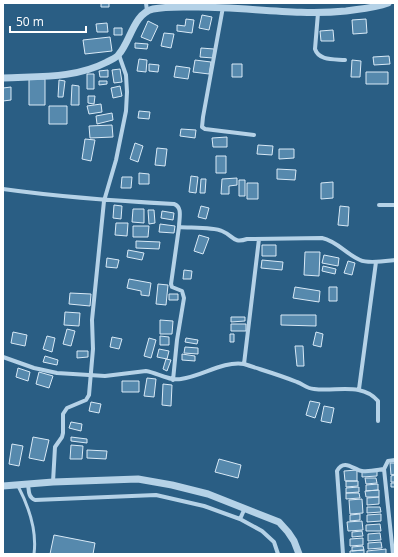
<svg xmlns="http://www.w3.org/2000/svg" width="398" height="557" viewBox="0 0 398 557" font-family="'Open Sans',sans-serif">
<rect width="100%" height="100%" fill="#2a5e84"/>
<path fill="#5689ad" stroke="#d8e9f6" d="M101,3H109V7H101Z
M202,15L212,17L209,30L199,28Z
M186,19L194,20L192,33L177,31V25L185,26Z
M366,19L367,33L353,34L352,20Z
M148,21L158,26L151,41L141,37Z
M107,23L108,32H97L96,24Z
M114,28H122V35H114Z
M333,30L334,41H321L320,31Z
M164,33L174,34L171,48L161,46Z
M110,37L112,51L85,54L83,40Z
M135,43L148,44L147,49L135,48Z
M201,48L214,49L213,58L200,57Z
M389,56L390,64L374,65L373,57Z
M139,59L147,60L146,72L137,71Z
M195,60L211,62L209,74L193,72Z
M352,60L361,61L360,77H351Z
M149,64L159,65L158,72L149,71Z
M232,64H242V77H232Z
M176,66L190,68L188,79L174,77Z
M120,69L122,82L114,83L112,70Z
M108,70V77H100L99,71Z
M366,72H388V84H366Z
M87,74H94V89H87Z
M29,79H45V105H29Z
M59,80L65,81L63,97H58Z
M99,81H107V84L99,85Z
M72,85L79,86V105H71Z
M120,86L122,96L113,98L111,88Z
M11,87V100L3,101V88Z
M88,96H95L94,104L88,103Z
M101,104L102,112L89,114L87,106Z
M49,106H67V124H49Z
M139,111L150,112L149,119L138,118Z
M112,113L113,120L97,124L96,116Z
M112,125L113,137L90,138L89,126Z
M181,129L196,130L195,138L180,136Z
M227,137V147H213L212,138Z
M85,139L95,140L91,161L82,159Z
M135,143L143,146L138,162L130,159Z
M258,145L273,146L272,155L257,154Z
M157,148L167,149L165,166L155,165Z
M279,149H294V158L279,159Z
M216,156H226V173H216Z
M277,169L296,170L295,180L277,179Z
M139,173L149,174V184H139Z
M191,176L198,177L196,193L189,192Z
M122,177H132L131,188H121Z
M237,178V185L229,186V194H221L222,179Z
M201,179H206L205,193H200Z
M239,180H245V196H239Z
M333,182V198L321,199V183Z
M247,183H258V199H247Z
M114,205L122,206L121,219L113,218Z
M201,206L209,208L206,219L198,217Z
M340,206L349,207L348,226L338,225Z
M133,209H144V223L132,222Z
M148,210H154L155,223L149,224Z
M162,211L174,213L173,220L161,218Z
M116,223H128L127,236L115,235Z
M160,224L175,226L174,233L159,232Z
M133,226H149L148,237H133Z
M199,235L209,238L203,254L194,251Z
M136,241L160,242L159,249L136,248Z
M262,245H276V256H262Z
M128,250L144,253L142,260L127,257Z
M305,252H320L319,276L304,275Z
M324,255L339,258L338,266L322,263Z
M107,258L119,260L117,268L106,267Z
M262,260L283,262L282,270L261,268Z
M348,261L355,263L352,275L344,273Z
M323,266L336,269L335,274L322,271Z
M184,270L192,271L191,279H183Z
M129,279L151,283L149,296L141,295V291L127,288Z
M158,284L168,285L166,305L156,304Z
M295,287L320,291L319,302L293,298Z
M329,287H337V301H329Z
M70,293L91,294L90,306L69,304Z
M169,294H178V300H169Z
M65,312L80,313L79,326L64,325Z
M281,315H316V326L281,325Z
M231,317H245V321L231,322Z
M160,320L173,321L172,334H160Z
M231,324H246V331H231Z
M67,329L75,331L71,346L63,344Z
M13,332L27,335L25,346L11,343Z
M316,332L323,334L321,347L313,345Z
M230,334H234V342H230Z
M47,336L55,338L52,352L43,349Z
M160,336L169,337V345H160Z
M112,337L122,339L119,349L110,347Z
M149,338L156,340L151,358L144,356Z
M186,338L198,340L197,344L185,342Z
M295,346H303L304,366H297Z
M185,347L198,348V354L184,353Z
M159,349L169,351L167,359L157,357Z
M77,351H88V357L77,358Z
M182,354L195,356V361L182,360Z
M45,356L58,360L57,365L43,362Z
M166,359L171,360L167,371L163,369Z
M18,368L30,372L28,381L16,377Z
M39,372L53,376L49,388L36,384Z
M147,378L156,379L154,397L144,396Z
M122,381H139V392H122Z
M163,384L172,385L171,406L162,405Z
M310,401L320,403L315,418L306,415Z
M91,402L101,404L99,413L89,411Z
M324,406L334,408L331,423L321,421Z
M71,422L82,424L81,431L69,428Z
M33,437L49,440L44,461L29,458Z
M71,437L87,439V443L71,441Z
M12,444L23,446L19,466L9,464Z
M71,445L83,446L82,459H70Z
M87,450L107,451L106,459L87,458Z
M219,459L241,465L238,478L215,472Z
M390,463H395V474L391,475Z
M357,470V481H345L344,471Z
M377,471V476L362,477V472Z
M395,475V482H391V476Z
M365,478H376L377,483L366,484Z
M346,481H358V486L346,487Z
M391,483H395V487H391Z
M378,484V490L366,491V485Z
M359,487V492L346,493V488Z
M379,490V497H366L365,491Z
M346,493H359L360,498L346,499Z
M379,497V504L367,505V498Z
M362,499L363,513L350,514L349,500Z
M367,507H380L381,512L367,513Z
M360,514V520L350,521V515Z
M381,514V521L367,522V515Z
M362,521L363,530L348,531L347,522Z
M380,524L381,531H366V525Z
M362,531L363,536L352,537V532Z
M380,533L381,540L368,541V534Z
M54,535L95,543L93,554H50Z
M363,538V545L350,546V539Z
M381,542L382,548L368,549V543Z
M363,546L364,550L352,551V547Z
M386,549V554H367V551Z
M364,550V554H350V551Z"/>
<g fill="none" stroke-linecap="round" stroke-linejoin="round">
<path stroke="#b5d2e7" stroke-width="3" d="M18,486C29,507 37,531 34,554"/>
<path stroke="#b5d2e7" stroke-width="4" d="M146,3L147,11
M223,7L203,117L202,127L205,129L254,135
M318,13L315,49C319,61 334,59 345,60
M3,189C60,197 116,201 174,204C183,207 179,219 179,227C190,228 213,227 222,231C234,236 233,244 247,239L322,238C337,241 346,254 360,260C368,264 386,261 395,260
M379,205H395
M3,357L34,368L57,373L105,376L146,371C158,373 168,381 181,379C203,376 222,361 244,364C262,370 280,375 297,382C303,384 307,389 314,389C336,392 362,382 378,401V421
M244,364L259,239
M173,380L177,340L184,298L182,291L172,287L171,284L179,227
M359,389L376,262
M384,469L393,554
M53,482L55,447L62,437L63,433V414L67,408L86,400L89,395L93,349L92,320L104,201L116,160L126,111L127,92L126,75L119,55
M28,484C29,491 28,497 35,500L156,495L204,506L240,519L262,531L274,542L278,554
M240,519L245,508
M343,554L337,471C344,458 354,470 362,471C369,472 377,470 384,469L388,461L395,460"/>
<path stroke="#b5d2e7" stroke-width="7" d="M3,78C38,76 74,79 107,62C110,60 117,58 119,54C130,42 134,13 153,9C167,6 183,7 198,7C247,7 297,16 346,11C360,9 375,8 388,3
M3,486L53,482L138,479L172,485L208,494L279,522L288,532L294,541L299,554"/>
</g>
<rect width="398" height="557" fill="none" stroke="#ffffff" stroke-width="8"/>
<path d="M10 26v6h76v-6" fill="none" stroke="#ffffff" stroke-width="2"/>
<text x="16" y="26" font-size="12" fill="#ffffff" stroke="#2a5e84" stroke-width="3" paint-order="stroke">50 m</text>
</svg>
